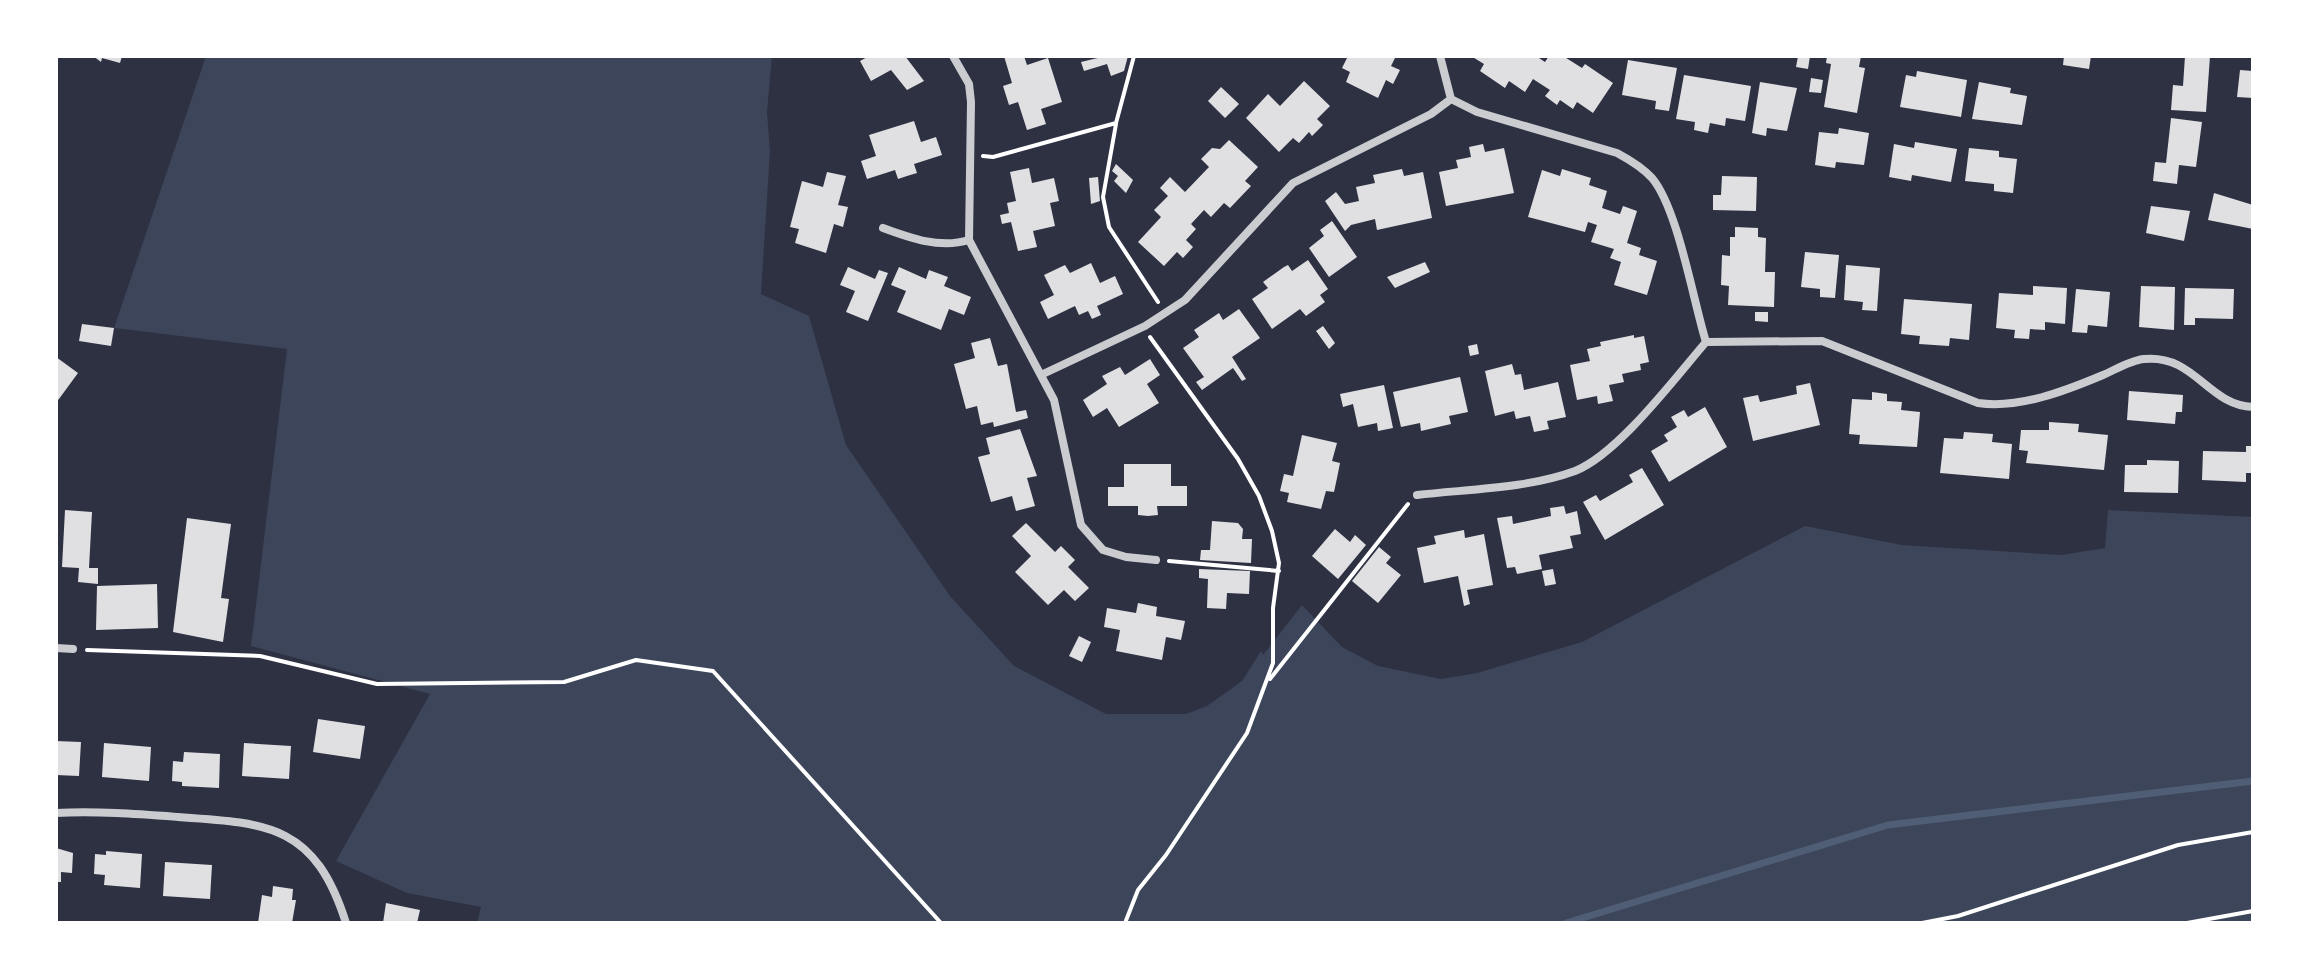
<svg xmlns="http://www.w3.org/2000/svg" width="2309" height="979" viewBox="0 0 2309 979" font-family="Quicksand,sans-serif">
<rect width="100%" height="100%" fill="#2d3142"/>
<path fill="#3c4559" d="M206,56H772L767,112L770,151L761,294L809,316L846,445L950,596L1014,666L1106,714H1186L1207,706L1242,681L1261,651L1263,655L1302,605L1342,647L1378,666L1441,679L1477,673L1582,642L1805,526L1902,545L2061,555L2105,548L2108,510L2253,517V923H477L481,907L407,893L336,861L430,694L251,646L287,349L114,328Z"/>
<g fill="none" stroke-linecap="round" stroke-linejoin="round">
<path stroke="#4f5d75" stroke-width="7" d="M1566,923L1888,825L2253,781"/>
</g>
<path fill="#e0e0e3" d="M93,56H122L120,63L102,58L101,62Z
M869,56H905L924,81L907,90L891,70L871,81L860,61Z
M1004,56H1024L1027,65L1048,58L1062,102L1041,109L1046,124L1027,130L1018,102L1009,105L1003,86L1012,83Z
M1106,56H1128L1124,71L1111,76L1107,64L1084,71L1081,62Z
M1348,56H1396L1391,66L1400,70L1393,84L1386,80L1378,98L1346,82L1350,72L1342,68Z
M1471,56H1536L1545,62L1549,56H1563L1582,68L1585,64L1613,83L1593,113L1577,102L1573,109L1560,100L1557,105L1545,96L1550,90L1533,79L1525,92L1509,81L1505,88L1480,71L1484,64Z
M1798,56H1810L1808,69L1796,67Z
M1827,56H1861L1859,67L1865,68L1857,113L1824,107L1831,64L1826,63Z
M2064,56H2091L2089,69L2063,65Z
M2185,56H2210L2206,112L2171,110L2173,85L2183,86Z
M1628,60L1677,68L1669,111L1655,109L1656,101L1622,95Z
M2240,70L2253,71V98L2237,97Z
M1917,71L1967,80L1961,117L1900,107L1906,75L1916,77Z
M1684,75L1751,86L1745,121L1726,118L1725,126L1710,123L1708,133L1694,130L1695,122L1676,119Z
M1811,78L1823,80L1821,93L1809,92Z
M1304,81L1330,106L1317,119L1323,125L1312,136L1309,132L1299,143L1293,138L1279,152L1246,118L1268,94L1280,106Z
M1760,82L1797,88L1787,131L1767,128L1766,136L1752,133Z
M1979,82L2011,88L2010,93L2027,96L2022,125L1972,119Z
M1221,87L1239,104L1225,118L1208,101Z
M2171,118L2202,122L2196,167L2179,165L2177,184L2153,181L2155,162L2166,163Z
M914,121L921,142L936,137L942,155L914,164L917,173L907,176L898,179L895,170L867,179L861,161L876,156L869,135Z
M1839,128L1869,133L1864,165L1836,162L1835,168L1815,165L1819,132L1838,134Z
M1229,140L1258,167L1245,181L1251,186L1230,208L1224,203L1211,217L1204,210L1191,224L1196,229L1186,240L1193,247L1183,258L1177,252L1164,266L1138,242L1161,217L1154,210L1168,196L1160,188L1170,177L1185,192L1209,167L1201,159L1212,148L1220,149Z
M1915,142L1957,149L1951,182L1912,175L1911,181L1889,177L1894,144L1914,148Z
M1483,144L1485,152L1504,148L1514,193L1446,206L1439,172L1458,168L1456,160L1471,157L1469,147Z
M1969,148L1999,151V157L2017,159L2013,193L1994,191V184L1965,181Z
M1116,164L1133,180L1126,193L1114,181L1118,176L1112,171Z
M1029,168L1032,183L1054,178L1059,201L1050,203L1055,226L1033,231L1037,247L1018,251L1011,222L1002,224L1000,215L1009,213L1007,203L1016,201L1010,172Z
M1402,169L1404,176L1423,172L1432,218L1377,230L1375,219L1351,225L1345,231L1325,201L1336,192L1345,204L1359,201L1356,187L1375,183L1373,175Z
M1562,169L1591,178L1589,185L1607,191L1602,208L1620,214L1623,206L1637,211L1627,243L1641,248L1639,255L1657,261L1647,295L1614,285L1621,262L1610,258L1614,249L1591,242L1597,225L1588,222L1585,232L1528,217L1542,170L1560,176Z
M827,172L846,176L838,205L848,207L843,227L834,224L826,253L795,243L799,229L790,227L802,181L823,187Z
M1722,176L1757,177L1756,211L1713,210V195H1721Z
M1098,177L1100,201L1091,204L1089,178Z
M2214,193L2253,205V229L2208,220Z
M2151,206L2190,211L2184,241L2146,233Z
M1332,221L1357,257L1329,277L1309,248L1324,236L1320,230Z
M1735,227L1758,228V237L1766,238L1765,272H1775L1774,307L1728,305L1729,286L1721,285L1722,255L1730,256V237H1735Z
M1805,252L1839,255L1835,298L1820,297V289L1801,287Z
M1308,260L1328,289L1320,295L1325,302L1306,316L1300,309L1272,329L1252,299L1268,288L1263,282L1284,267L1288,265L1292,271Z
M1425,262L1430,272L1395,288L1387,277Z
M1091,263L1100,283L1115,276L1123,294L1097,306L1101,315L1092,319L1088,311L1079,315L1075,306L1048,319L1040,302L1054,295L1044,275L1065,265L1070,273Z
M1846,265L1880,268L1877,311L1862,310L1863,302L1844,300Z
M848,267L875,279L879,270L888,273L868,321L846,312L855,291L840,285Z
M899,267L926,279L929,270L948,277L944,286L971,297L964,315L949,309L941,330L897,312L906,291L891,285Z
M2033,286L2067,288L2065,324L2045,322V330L2030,329L2029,339L2014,338L2015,330L1996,328L1999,293L2033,295Z
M2141,286L2175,287L2174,330L2139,327Z
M2185,288L2234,289L2233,319L2195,318V325H2184Z
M2076,289L2110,292L2107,327L2088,325L2087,333L2072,332Z
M1904,299L1972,304L1969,340L1950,338L1949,346L1919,344L1920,336L1901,334Z
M1239,309L1260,338L1232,357L1246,379L1242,381L1233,368L1202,390L1196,382L1204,377L1183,348L1199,337L1194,330L1219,313L1223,320Z
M1755,312H1768V322L1755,321Z
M82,324L114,328L111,346L79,341Z
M1323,326L1335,343L1329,349L1316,331Z
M1634,335V338L1644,336L1649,362L1640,364L1641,370L1622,374L1624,382L1609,385L1613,401L1598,404L1597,396L1577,400L1570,365L1590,361L1587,349L1601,346L1600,342Z
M990,338L998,366L1007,364L1016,412L1026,410L1028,418L994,427L993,422L981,425L977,406L966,409L954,364L975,358L971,343Z
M1477,344L1479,354L1470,356L1468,346Z
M56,357L78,373L56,403Z
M1150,359L1160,375L1147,384L1159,403L1119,427L1107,408L1093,417L1083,400L1107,384L1102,376L1120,367L1125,375Z
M1512,364L1515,375L1521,374L1524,390L1558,382L1566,417L1547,421L1549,429L1534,432L1530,416L1516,419L1514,411L1495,416L1485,371Z
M1460,377L1468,412L1449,416L1451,424L1421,431L1420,423L1401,427L1393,392Z
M1810,383L1820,425L1753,441L1743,398L1758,395L1760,402L1779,398L1797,394L1796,386Z
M1384,385L1393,428L1378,431L1377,423L1358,427L1353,404L1343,407L1340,394Z
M2129,391L2183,395L2182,412H2176L2175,424L2127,420Z
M1872,392L1887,394V401L1902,402L1901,410L1920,412L1917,447L1859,444L1860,435L1849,434L1852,399L1872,400Z
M1705,407L1727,447L1669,482L1651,451L1668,441L1664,435L1677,427L1671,417L1684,410L1688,417Z
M2049,422L2079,424L2078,432L2108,435L2104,470L2026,463L2028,451L2019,450L2021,430H2049Z
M1020,429L1037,476L1027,478L1035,506L1016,511L1012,496L991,502L978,457L990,454L986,438Z
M1964,432L1993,434L1992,442L2012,444L2009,479L1940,473L1944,438L1963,439Z
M1302,435L1337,443L1332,461L1340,463L1337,478L1334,492L1326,491L1321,509L1287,502L1289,493L1280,491L1284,474L1293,476Z
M2246,446H2253V473H2246V482L2202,480L2203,451L2246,452Z
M2147,460L2179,461L2178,493L2124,492L2125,465H2147Z
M1124,464H1171V486H1187V506H1157L1158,515L1148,516L1138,515V506H1108V487H1124Z
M1642,468L1664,505L1605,540L1583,502L1596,495L1600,501L1633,482L1629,475Z
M1564,506L1566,514L1577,511L1581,534L1570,536L1573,548L1539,555L1542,569L1517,574L1515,567L1507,568L1497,518L1512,516L1513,524L1551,516L1550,508Z
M65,510L92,512L89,568H98V584L78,582L79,568L62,567Z
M187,518L231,524L221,598L229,599L223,642L173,632Z
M1212,521L1238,523L1243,529L1242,539H1252L1251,563L1200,560L1201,550H1210Z
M1026,523L1055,552L1061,546L1075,560L1068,567L1089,588L1075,601L1064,590L1048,605L1015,572L1031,556L1012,536Z
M1335,529L1350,542L1355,535L1366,545L1338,579L1312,556Z
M1464,530L1465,538L1484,534L1493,585L1467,590L1470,604L1464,606L1458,576L1424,583L1417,548L1436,544L1434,536Z
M1379,547L1391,557L1386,563L1401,575L1378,603L1352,581Z
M1199,569L1250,571L1249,594L1227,593L1226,609L1207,608L1208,579L1199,578Z
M1553,569L1556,584L1545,586L1542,571Z
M157,584L158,628L96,630L97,586Z
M1138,603L1157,607L1156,616L1185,621L1181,640L1166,637L1162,660L1116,651L1120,630L1104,627L1107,608L1136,613Z
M1079,636L1091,642L1082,662L1069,656Z
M318,719L365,726L360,759L313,752Z
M56,741L81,742L79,776L56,775Z
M104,743L151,747L149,781L102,777Z
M244,743L291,746L289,779L242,776Z
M184,752L220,754L219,788L182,786V782L172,781L173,761L183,762Z
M56,848L73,853L72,873L61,872V882H56Z
M106,851L142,854L140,888L104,885L105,875L94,874L95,854L106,855Z
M165,862L212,865L210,899L163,896Z
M273,886L293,889L292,900H296L292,923H258L262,895L272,897Z
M386,903L420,910L417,923H383Z"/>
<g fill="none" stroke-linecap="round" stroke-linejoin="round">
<path stroke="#fff" stroke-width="4" d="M1116,124L1103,197L1109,227L1158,302
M983,156L993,157L1116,123L1134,56
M1169,561L1279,571
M87,650L260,656L377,684L564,682L636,660L713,671L941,923
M1270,679L1408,504
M1125,923L1138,890L1166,855L1247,733L1273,663V608L1279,563L1272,531L1259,496L1238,459L1150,337
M1922,923L1958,916L2178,845L2253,832
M2187,923L2253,911"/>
<path stroke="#caccd0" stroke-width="8" d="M953,56L969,84L971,102L969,240L1054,400L1081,525L1103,550L1126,557L1156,560
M883,228C910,238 940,249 969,240
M1706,342L1822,341L1978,403C2019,409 2065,391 2103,375C2115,370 2131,360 2144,359C2195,354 2207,405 2253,407
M1043,374L1145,326L1185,300L1293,183L1431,114L1451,99
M1417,495C1468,489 1526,489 1575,471C1618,454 1675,378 1706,342C1693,300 1678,209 1652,178C1642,167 1630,160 1617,153L1477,112L1451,99L1440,56
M56,648L73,649
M56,813C97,811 137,814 178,817C269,823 315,825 346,923"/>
</g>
<rect width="2309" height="979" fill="none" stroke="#ffffff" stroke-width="116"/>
</svg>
